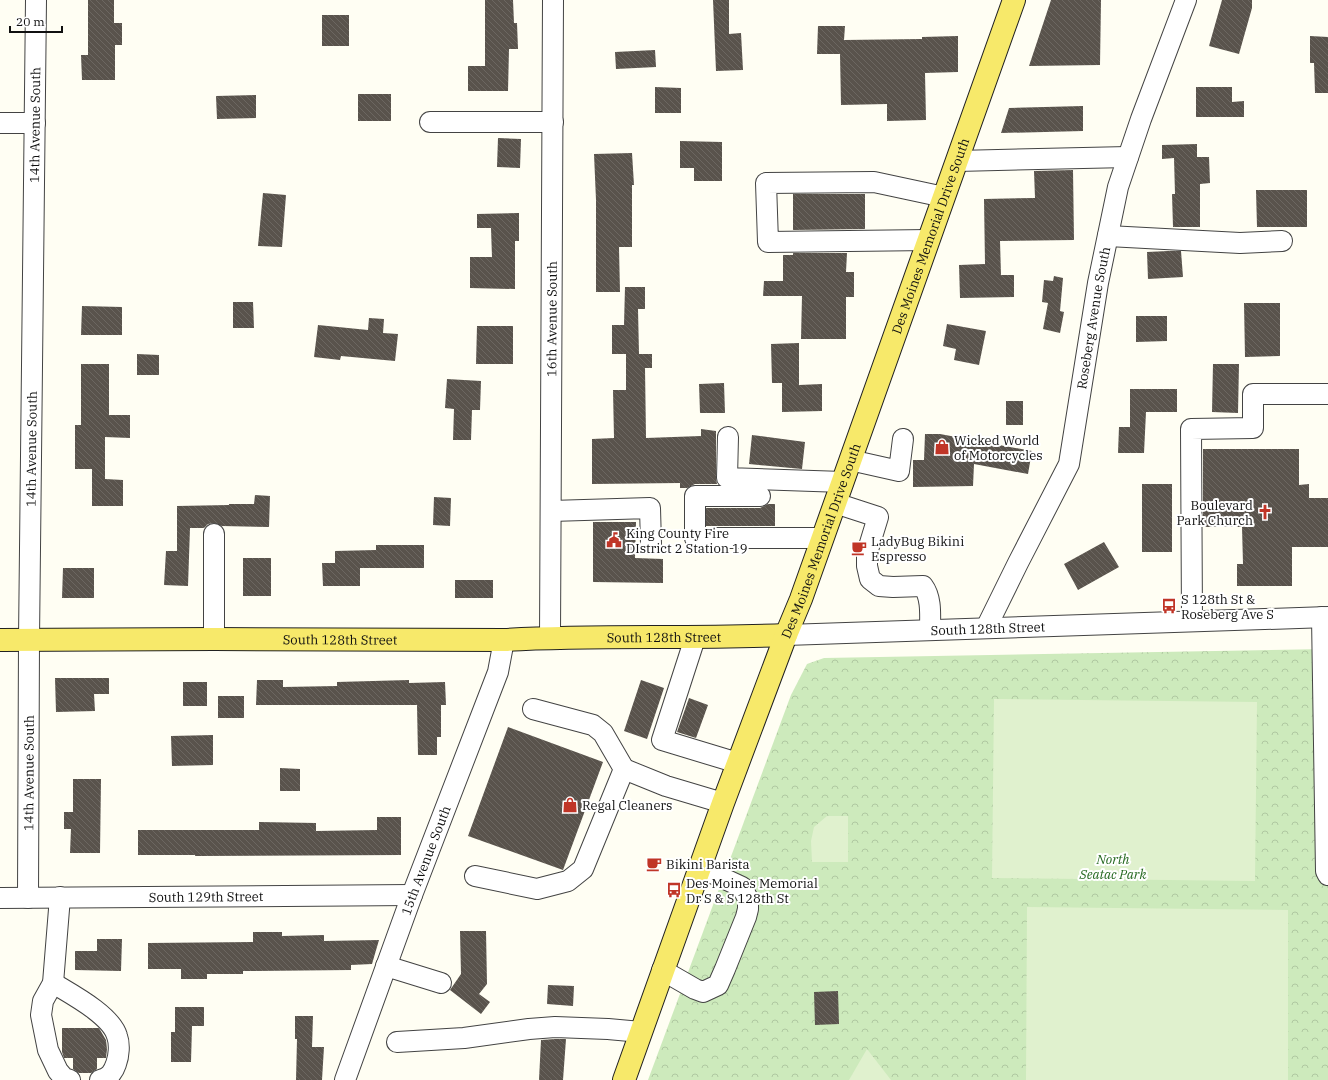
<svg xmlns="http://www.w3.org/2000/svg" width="1328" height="1080" viewBox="0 0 1328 1080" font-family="'IBM Plex Serif',serif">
<defs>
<pattern id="park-crowns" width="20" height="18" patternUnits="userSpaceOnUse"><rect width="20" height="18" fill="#cdeabc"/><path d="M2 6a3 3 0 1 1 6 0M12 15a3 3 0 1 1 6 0" fill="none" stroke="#afc8a1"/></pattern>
<pattern id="building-back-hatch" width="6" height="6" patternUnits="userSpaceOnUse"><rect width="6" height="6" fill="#59534c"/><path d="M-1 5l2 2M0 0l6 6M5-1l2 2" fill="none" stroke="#6c6761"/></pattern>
</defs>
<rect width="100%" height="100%" fill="#fffef3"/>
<path fill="url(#park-crowns)" d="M1328,649V1080H648L791,695L807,664L824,658Z"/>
<path fill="#e0f1ce" d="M994,699L1257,702L1255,881L992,878Z
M827,816H848V862H812L811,841L814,827Z
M1027,907L1288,910V1080H1026Z
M867,1049L891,1080H849Z"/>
<path fill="url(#building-back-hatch)" d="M88,0H114V23H122V45H115V80H82L81,55H88Z
M485,0H513L514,23H517L518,49H509L508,91H468V66H485Z
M713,0H729V34L741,33L743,70L716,71Z
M1051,0H1101L1100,65L1029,66Z
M1222,0H1252V8L1239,54L1209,46Z
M322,15H349V46H322Z
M818,26H845L844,40L922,39V37L958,36V72L925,73L926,120L887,121V104L841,105L840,54H817Z
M1310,36L1328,37V93H1315L1314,63H1310Z
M655,50L656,67L616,69L615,52Z
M655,87L681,88V113H655Z
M1196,87H1232V102L1244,101V117H1196Z
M358,94H391V121H358Z
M256,95V118L217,119L216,96Z
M1083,106V131L1001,133L1009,108Z
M498,138L521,139L520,168L497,167Z
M680,141L722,142V181H694V168H680Z
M1197,144V157H1209L1210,183L1200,184V227H1173L1172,194H1175L1174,158L1162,159V145Z
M632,153L634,185H632V247H619L620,292H596V200L594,154Z
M1073,170L1074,240L1000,241L1001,275H1014V297L960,298L959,265L985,264L984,199L1035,198L1034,171Z
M1256,190H1307V227H1257Z
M263,193L286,195L282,247L258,246Z
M793,194H865V229L793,230Z
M519,213V241H515V289L470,288V257H492L491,228H477V214Z
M1168,251H1181L1183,277L1148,279L1147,252Z
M793,253H847L846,272H854V297H846V339H801L802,296H763L764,281H783V255H793Z
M1054,276L1063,278L1060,311L1064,312L1060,333L1043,329L1048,303L1042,302L1044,280L1053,281Z
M625,287H645V309H638L639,354H652V368H645L646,438L701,436V429L716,431V478L717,484H695L687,488H680V483L592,484V439L614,438L613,390H626V354H612V325H624Z
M233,302H253L254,328H233Z
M1244,303H1280V356L1245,357Z
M82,306L122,307V335H81Z
M1136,316H1167V341L1136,342Z
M369,318L384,319L383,333L398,334L395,361L341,356L340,360L314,357L318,325L368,330Z
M947,324L986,331L979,365L954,360L956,349L943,346Z
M477,326H513V364H476Z
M799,343V385L822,384V411L782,412V383H772L771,344Z
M137,354L159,355V375H137Z
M81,364H109V415H130V438L105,437V479L123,480V506H92V469H75V425H81Z
M1213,364H1239L1238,413L1212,412Z
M447,379L481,381L480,410H472L471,440H453L454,409L445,408Z
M724,383L725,413H700L699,384Z
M1130,389H1177V412H1146L1144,453H1118L1119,427H1130Z
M1006,401H1023V425H1006Z
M925,434H940L1032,451L1028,474L974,464L973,486L913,487V460H924Z
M752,435L805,442L802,469L749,464Z
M1203,449H1299V485L1309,484V498H1328V547H1292V586H1237V564H1243L1242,527H1203Z
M1142,484H1172V552H1142Z
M255,495L270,496L269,527L222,526L214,523L208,524L204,528H190L188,586L164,585L166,551H177V506L229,505V504H254Z
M434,497L451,498L450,526L433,525Z
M768,504H775V526H706V508H760Z
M593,522H636L635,558L663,559V583L593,582Z
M1104,542L1119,567L1078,590L1064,564Z
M376,545H424V568H360V586H323L322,563H335V551L376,550Z
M243,558H271V596H243Z
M63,568H94V598H62Z
M455,580H493V598H455Z
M55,678H109V694H94L95,711L56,712Z
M257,680H283V687L337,686V682L409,680V683L445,682L446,705H441V737H437V755H418L417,705H256Z
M641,680L664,688L647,739L624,731Z
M183,682H207V706H183Z
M218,696H244V718H218Z
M689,698L708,705L696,738L677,732Z
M508,727L603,762L563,870L468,836Z
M213,735V765L172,766L171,736Z
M280,768L300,769V791H280Z
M73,779H101L100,853H70L71,829H64V812H73Z
M377,817H401V855L195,856V855H138V830H259V822L316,823V831L377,830Z
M460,931H486L487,984L479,994L490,1002L481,1014L450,990L461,974Z
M253,932H282V936L324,935V941L379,940L372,964L351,965V970L243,971V974H207V979H181V969H148V943L253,942Z
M97,939H122L121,971L75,970V951H97Z
M548,985L574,986L573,1006L547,1004Z
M838,991L839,1024L815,1025L814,992Z
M175,1007H204V1026H192L191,1062H171V1032H175Z
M295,1016H313L312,1047H324L322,1080H296L297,1039H295Z
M62,1028H99L106,1040L107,1049L106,1058H97V1069L91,1073H79L73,1069V1058H64L62,1052Z
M555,1039H566L563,1080H539L541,1040Z"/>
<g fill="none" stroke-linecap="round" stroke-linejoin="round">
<g stroke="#434343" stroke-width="22">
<g id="minor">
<path d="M430,122H553"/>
<path d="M0,123H35"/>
<path d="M957,161L1128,157"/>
<path d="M1108,236L1240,243L1282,241"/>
<path d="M929,240L768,242L766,183L874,182L944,197"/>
<path d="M728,437L727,478L843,482"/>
<path d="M850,460L899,471L903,439"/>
<path d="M760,496H695V538H823"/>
<path d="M835,503L878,517L867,553V566L870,579L879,586L893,587L923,586C932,598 930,616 930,630"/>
<path d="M551,511L650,508L651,544"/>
<path d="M1322,617L1326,871L1328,875"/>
<path d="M1192,621L1191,429L1253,428V394H1328"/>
<path id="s1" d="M986,628L1018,563L1069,464L1098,283L1118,187L1141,119L1186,0"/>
<path id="s2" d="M786,635L1328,617"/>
<path id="s3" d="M550,638L553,0"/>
<path d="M695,638L662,740L738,763"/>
<path d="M214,639V534"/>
<path d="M624,769L666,786L723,803"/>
<path d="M475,876L537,889L568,881L583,869L624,769L603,733L593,725L533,709"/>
<path d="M60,897L53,983L43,1001L41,1015L48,1050L58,1071L64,1078L70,1080"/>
<path id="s4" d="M0,898L412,895"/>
<path id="s5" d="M28,898L29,640L36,0"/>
<path d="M386,966L441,983"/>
<path d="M662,970L695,989L703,992L718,985L725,969L746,917L748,909V899L742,887L699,867"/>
<path d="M53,983C71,994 111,1015 117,1036C120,1044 119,1056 116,1064C113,1073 109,1078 100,1080"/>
<path d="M397,1042L464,1038L529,1029L555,1027L608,1029L641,1032"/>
<path id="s6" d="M345,1080L412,895L498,672L504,640"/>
</g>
</g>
<g stroke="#212121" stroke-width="24">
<g id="major">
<path id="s7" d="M0,640L214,639L504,640C598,635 692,639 786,635"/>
<path id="s8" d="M624,1080L723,803L786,635L801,599L1014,0"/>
</g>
</g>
<use href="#minor" stroke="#fff" stroke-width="20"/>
<use href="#major" stroke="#f7e96a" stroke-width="22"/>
</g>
<defs>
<g id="shop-bare" transform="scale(1.2)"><path d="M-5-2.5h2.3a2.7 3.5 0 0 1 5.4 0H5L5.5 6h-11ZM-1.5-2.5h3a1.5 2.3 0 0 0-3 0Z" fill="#c03527" stroke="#fff" stroke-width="2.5" paint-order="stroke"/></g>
<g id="church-bare" transform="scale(1.2)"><path d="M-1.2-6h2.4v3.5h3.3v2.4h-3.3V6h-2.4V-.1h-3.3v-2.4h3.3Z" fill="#c03527" stroke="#fff" stroke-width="2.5" paint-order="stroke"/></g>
<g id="civic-bare" transform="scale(1.2)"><path d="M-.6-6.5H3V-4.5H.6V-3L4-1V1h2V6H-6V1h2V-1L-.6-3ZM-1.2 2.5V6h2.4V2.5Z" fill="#c03527" stroke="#fff" stroke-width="2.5" paint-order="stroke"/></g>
<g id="cafe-bare" transform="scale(1.2)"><path d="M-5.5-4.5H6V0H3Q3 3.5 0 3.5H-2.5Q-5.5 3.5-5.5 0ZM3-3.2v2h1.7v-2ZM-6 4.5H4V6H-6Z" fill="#c03527" stroke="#fff" stroke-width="2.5" paint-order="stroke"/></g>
<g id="bus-bare" transform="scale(1.2)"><path d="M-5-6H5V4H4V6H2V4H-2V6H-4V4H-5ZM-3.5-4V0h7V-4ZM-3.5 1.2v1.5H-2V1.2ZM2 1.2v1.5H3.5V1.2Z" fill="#c03527" stroke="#fff" stroke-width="2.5" paint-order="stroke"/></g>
</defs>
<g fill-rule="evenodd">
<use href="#shop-bare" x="942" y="447"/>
<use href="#church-bare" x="1265" y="512"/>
<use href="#civic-bare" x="614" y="540"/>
<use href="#cafe-bare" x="859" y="548"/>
<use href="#bus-bare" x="1169" y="606"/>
<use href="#shop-bare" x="570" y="805"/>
<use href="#cafe-bare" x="654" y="864"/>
<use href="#bus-bare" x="674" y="890"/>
</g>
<g text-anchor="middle" stroke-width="4" stroke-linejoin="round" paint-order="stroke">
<g font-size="13" fill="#101010" stroke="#fff">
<text dy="5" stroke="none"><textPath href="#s5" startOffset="773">14th Avenue South</textPath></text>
<text dy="5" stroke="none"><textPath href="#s8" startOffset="898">Des Moines Memorial Drive South</textPath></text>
<text dy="5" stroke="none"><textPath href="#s1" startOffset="332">Roseberg Avenue South</textPath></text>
<text dy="5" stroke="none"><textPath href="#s3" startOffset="319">16th Avenue South</textPath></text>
<text dy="5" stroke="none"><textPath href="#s5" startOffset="449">14th Avenue South</textPath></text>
<text dy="5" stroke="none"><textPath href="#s8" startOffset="574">Des Moines Memorial Drive South</textPath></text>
<text dy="5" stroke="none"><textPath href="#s2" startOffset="202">South 128th Street</textPath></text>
<text dy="5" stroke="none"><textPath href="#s7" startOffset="664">South 128th Street</textPath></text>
<text dy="5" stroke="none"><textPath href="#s7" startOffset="340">South 128th Street</textPath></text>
<text dy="5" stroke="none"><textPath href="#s5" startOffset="125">14th Avenue South</textPath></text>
<text dy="5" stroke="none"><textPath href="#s6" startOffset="234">15th Avenue South</textPath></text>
<text dy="5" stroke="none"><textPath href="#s4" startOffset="206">South 129th Street</textPath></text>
</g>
<g font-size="13" fill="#101010" stroke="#fff" text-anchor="start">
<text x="954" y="445">Wicked World<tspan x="954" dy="15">of Motorcycles</tspan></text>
<text x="1253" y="510" text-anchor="end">Boulevard<tspan x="1253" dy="15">Park Church</tspan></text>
<text x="626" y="538">King County Fire<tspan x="626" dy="15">DIstrict 2 Station 19</tspan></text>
<text x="871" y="546">LadyBug Bikini<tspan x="871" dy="15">Espresso</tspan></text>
<text x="1181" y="604">S 128th St &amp;<tspan x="1181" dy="15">Roseberg Ave S</tspan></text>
<text x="582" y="810">Regal Cleaners</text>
<text x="666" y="869">Bikini Barista</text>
<text x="686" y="888">Des Moines Memorial<tspan x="686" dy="15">Dr S &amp; S 128th St</tspan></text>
</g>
<g font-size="13" font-style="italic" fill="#24681f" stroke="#fff">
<text x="1113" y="864">North<tspan x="1113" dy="15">Seatac Park</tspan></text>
</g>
</g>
<path d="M10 26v6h52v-6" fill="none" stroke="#101010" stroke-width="2"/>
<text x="16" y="26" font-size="12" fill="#101010" stroke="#ffffff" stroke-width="3" paint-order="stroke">20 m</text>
</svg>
